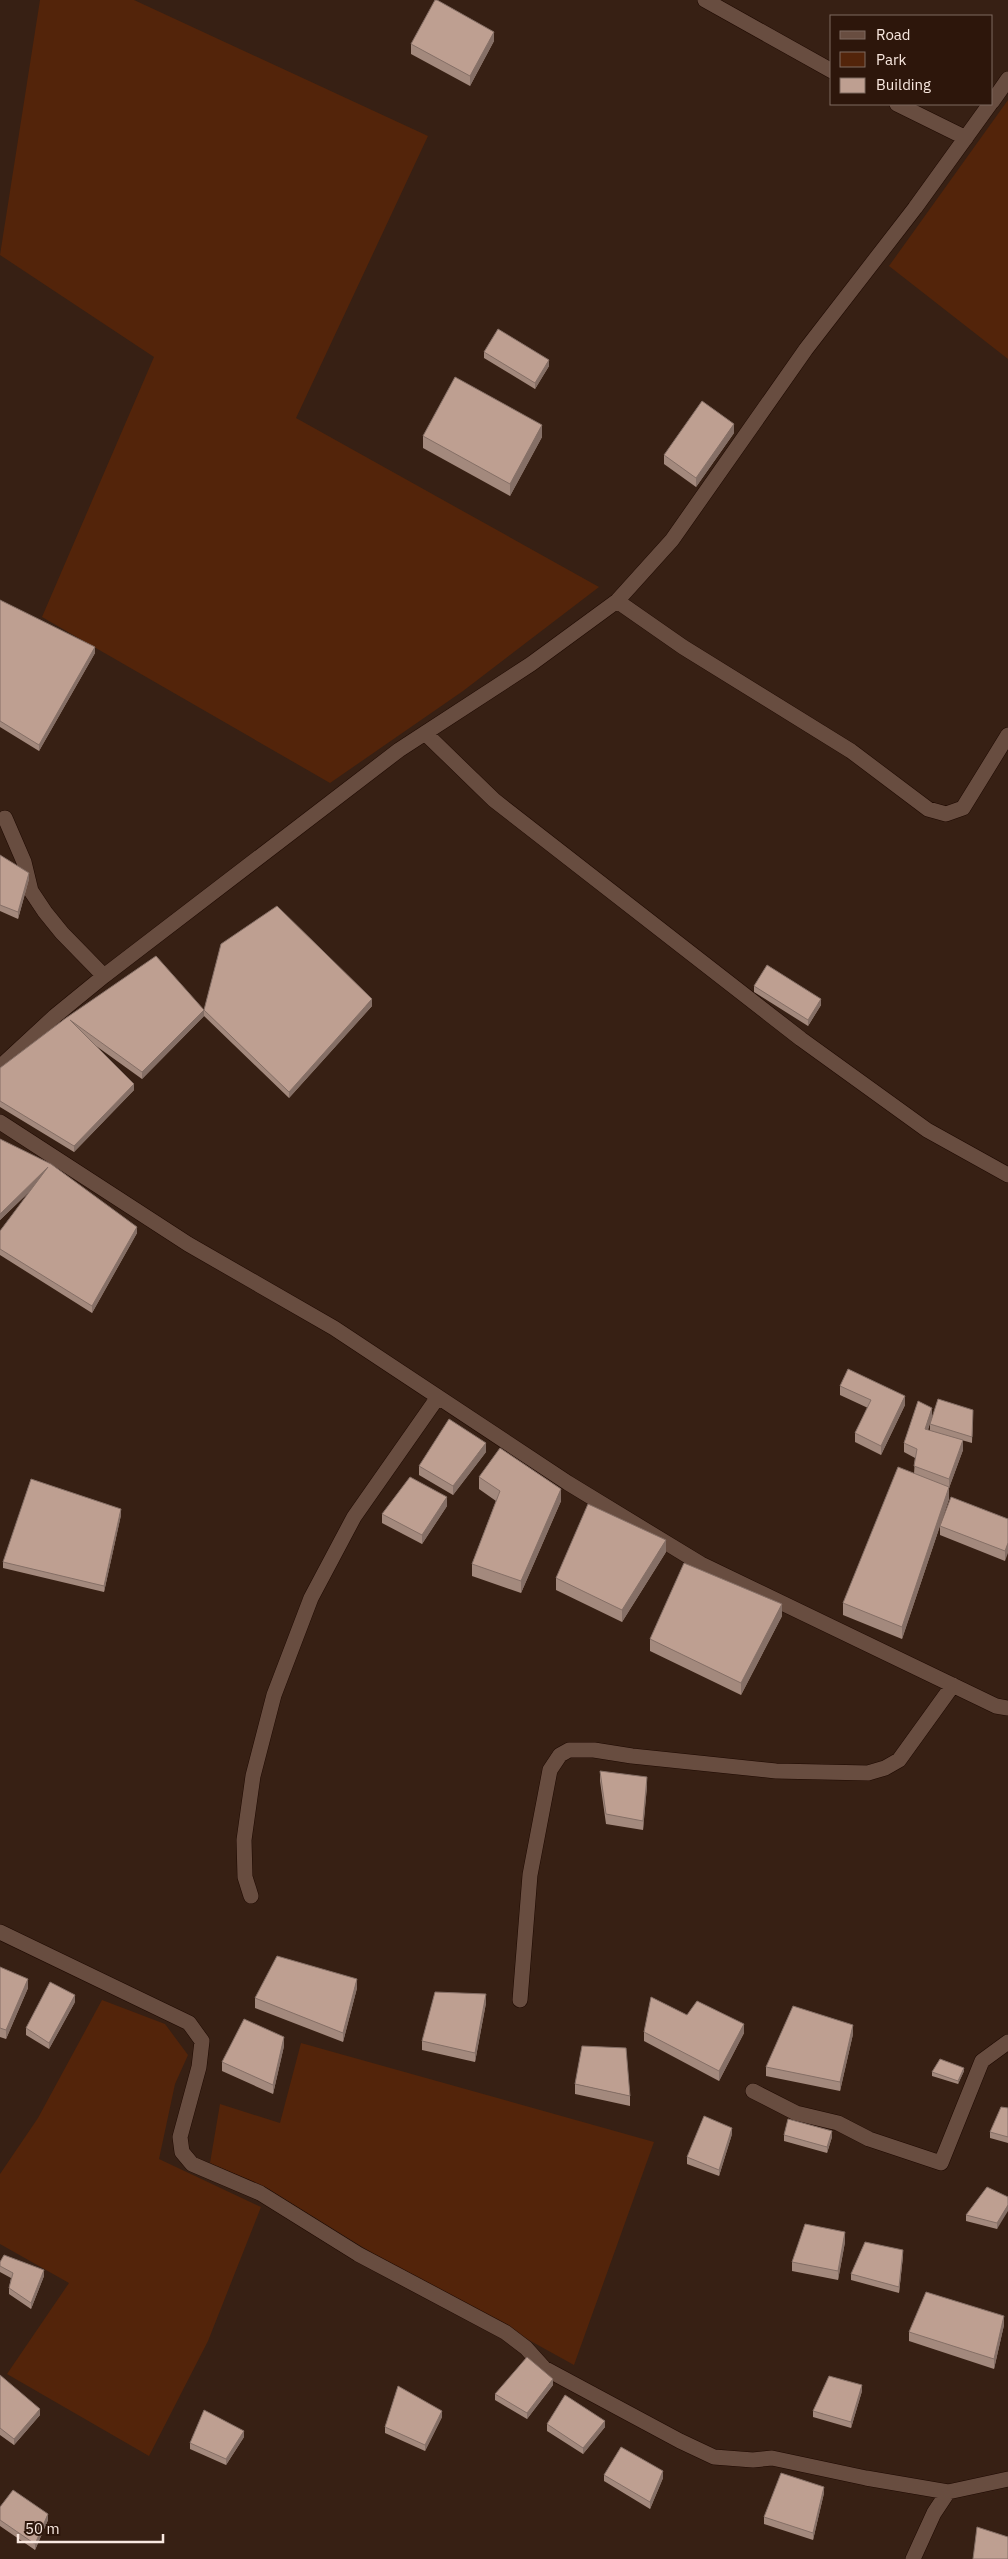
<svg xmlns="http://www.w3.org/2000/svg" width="1008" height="2559" viewBox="0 0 1008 2559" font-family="'IBM Plex Sans',sans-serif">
<rect width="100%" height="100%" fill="#372014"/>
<path fill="#53240a" d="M40,0H134L428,136L296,418L599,587L463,691L330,783L42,617L154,357L0,255Z
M1008,100V359L889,266Z
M102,2000L165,2024L188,2055L175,2084L159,2159L261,2207L208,2341L149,2456L7,2374L69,2283L0,2244V2174L38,2118Z
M301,2043L654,2142L574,2365L372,2253L267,2188L210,2163L220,2104L280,2123Z"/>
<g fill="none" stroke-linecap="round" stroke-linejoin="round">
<g stroke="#1e0901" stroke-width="16">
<path id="minor" d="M705,0L832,71
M992,102L1008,79
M897,104L966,138
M617,601L683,647L851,751L928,809L946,814L963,808L1008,735
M425,733L494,800L801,1039L927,1130L1008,1175
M5,818L24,862L31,891L45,912L62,933L104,976
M0,1067L55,1016L104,976L399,750L531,664L617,601L672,540L806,349L915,208L990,104
M0,1122L188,1244L334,1328L568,1483L701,1564L996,1706L1008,1708
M251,1896L245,1877L244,1840L253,1776L274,1695L311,1598L354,1517L438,1397
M0,1932L189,2023L202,2041L199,2067L180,2137L182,2152L192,2164L260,2193L358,2254L505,2332L526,2348L544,2368L680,2441L714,2457L753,2460L772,2458L866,2478L948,2492
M520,2000L530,1875L550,1770L560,1755L569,1750H594L632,1756L776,1771L868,1773L885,1768L899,1760L953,1685
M753,2091L796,2113L838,2123L869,2139L941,2163L982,2061L1008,2042
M913,2559L934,2513L948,2492L1008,2479"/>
</g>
<use href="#minor" stroke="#684d40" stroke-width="15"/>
</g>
<path fill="#a3897d" d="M494,41L470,86L411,54V44Z
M484,352L549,366L535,389L484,358Z
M734,433L696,487L664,464V455Z
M423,436L542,437L510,496L423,448Z
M0,600L95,653L39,751L0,727Z
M0,855L29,879L18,919L0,911Z
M754,986L821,1005L808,1026L754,992Z
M372,1006L289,1098L204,1016L142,1079L92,1043L134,1090L74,1152L0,1107V1068L66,1018L204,1010Z
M0,1139L137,1233L92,1313L0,1255V1231L31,1190L0,1220Z
M840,1386L905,1405L881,1455L855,1442V1433L868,1408L840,1395Z
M973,1410L972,1443L930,1431V1424Z
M932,1417L928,1430L963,1450L949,1488V1499L902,1639L843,1615V1603L914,1474L915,1458L904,1452V1443Z
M486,1452L453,1495L419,1475V1466Z
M479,1477L561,1501L521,1593L472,1576V1564L496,1501L479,1489Z
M447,1506L422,1544L382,1523V1514Z
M121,1515L104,1592L3,1568V1562Z
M1008,1519L1005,1561L940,1535V1526Z
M666,1552L622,1622L556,1590V1578Z
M782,1616L741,1695L650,1651V1639Z
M600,1771L647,1786L643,1830L606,1824L600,1781Z
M0,1967L28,1988L6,2039L0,2037Z
M357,1988L343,2042L255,2008V1998Z
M75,2002L49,2049L26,2035V2028Z
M486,2003L475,2062L422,2050V2041Z
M644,2032L744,2033L719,2081L644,2041Z
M853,2034L840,2091L766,2076V2067Z
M284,2046L273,2094L222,2071V2062Z
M964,2071L958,2084L932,2076V2072Z
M575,2084L630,2096V2106L575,2094Z
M1008,2108V2143L990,2138V2132Z
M732,2134L719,2176L687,2164V2157Z
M784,2135L832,2137L827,2153L784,2141Z
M1008,2197L997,2229L966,2221V2215Z
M845,2242L838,2280L792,2271V2262Z
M903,2256L899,2293L851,2280V2274Z
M0,2262L44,2276L31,2309L9,2294V2288L11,2278L0,2272Z
M1004,2325L994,2369L909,2341V2332Z
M0,2375L40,2415L14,2445L0,2435Z
M553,2385L527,2419L495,2400V2394Z
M862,2391L851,2428L813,2417V2411Z
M442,2417L425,2451L385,2433V2427Z
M547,2424L605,2427L583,2454L547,2431Z
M244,2437L226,2465L190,2449V2443Z
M604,2475L663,2478L650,2509L604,2481Z
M824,2493L813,2540L764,2524V2517Z
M0,2507L48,2520L35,2550L0,2526Z"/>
<path fill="#856f66" d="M494,32V41L470,86V76Z
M549,360V366L535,389V383Z
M734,424V433L696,487V478Z
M542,425V437L510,496V484Z
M95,647V653L39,751V745Z
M29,873V879L18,919V912Z
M372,999V1006L289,1098V1092Z
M821,999V1005L808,1026V1020Z
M204,1010V1016L142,1079V1072Z
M134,1084V1090L74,1152V1146Z
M48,1167V1174L0,1220V1214Z
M137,1227V1233L92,1313V1306Z
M905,1396V1405L881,1455V1446Z
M932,1408V1417L925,1438V1429Z
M963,1440V1450L949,1488V1479Z
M486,1443V1452L453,1495V1486Z
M949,1487V1499L902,1639V1627Z
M561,1489V1501L521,1593V1581Z
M447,1497V1506L422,1544V1535Z
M121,1509V1515L104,1592V1586Z
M666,1540V1552L622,1622V1610Z
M1008,1543V1553L1005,1561V1551Z
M782,1604V1616L741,1695V1683Z
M647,1777V1786L643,1830V1821Z
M28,1979V1988L6,2039V2030Z
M357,1979V1988L343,2042V2033Z
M486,1994V2003L475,2062V2053Z
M75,1995V2002L49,2049V2043Z
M744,2024V2033L719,2081V2071Z
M853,2025V2034L840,2091V2082Z
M284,2037V2046L273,2094V2085Z
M964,2068V2071L958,2084V2081Z
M732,2128V2134L719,2176V2170Z
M832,2131V2137L827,2153V2147Z
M1008,2205V2211L997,2229V2223Z
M845,2232V2242L838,2280V2271Z
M903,2250V2256L899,2293V2287Z
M44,2270V2276L31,2309V2303Z
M1004,2316V2325L994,2369V2359Z
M553,2379V2385L527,2419V2413Z
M862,2385V2391L851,2428V2422Z
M40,2409V2415L14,2445V2439Z
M442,2411V2417L425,2451V2445Z
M605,2421V2427L583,2454V2448Z
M244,2431V2437L226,2465V2459Z
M663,2471V2478L650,2509V2502Z
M824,2487V2493L813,2540V2533Z
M48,2514V2520L35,2550V2544Z"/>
<path fill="#be9f91" stroke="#856f66" d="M435,0H437L494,32L470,76L411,44Z
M498,329L549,360L535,383L484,352Z
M455,377L542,425L510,484L423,436Z
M702,401L734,424L696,478L664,455Z
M0,600L95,647L39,745L0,721Z
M0,855L29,873L18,912L0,905Z
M277,906L372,999L289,1092L204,1010L221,944Z
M156,956L204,1010L142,1072L70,1020L134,1084L74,1146L0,1101V1068L66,1018Z
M767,965L821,999L808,1020L754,986Z
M0,1139L51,1164L137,1227L92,1306L0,1249V1231L48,1167L0,1214Z
M848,1369L905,1396L881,1446L855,1433L871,1400L840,1386Z
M938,1399L973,1410L972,1437L930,1424Z
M918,1401L932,1408L925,1429L963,1440L949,1479L914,1466L917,1449L904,1443Z
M449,1419L486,1443L453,1486L419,1466Z
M500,1448L561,1489L521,1581L472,1564L500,1491L479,1477Z
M898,1467L949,1487L902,1627L843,1603Z
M410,1477L447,1497L422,1535L382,1514Z
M31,1479L121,1509L104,1586L3,1562Z
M951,1497L1008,1519V1543L1005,1551L940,1526Z
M588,1504L666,1540L622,1610L556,1578Z
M684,1563L782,1604L741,1683L650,1639Z
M600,1771L647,1777L643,1821L606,1814Z
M277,1956L357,1979L343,2033L255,1998Z
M0,1967L28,1979L6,2030L0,2028Z
M50,1982L75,1995L49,2043L26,2028Z
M435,1992L486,1994L475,2053L422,2041Z
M651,1997L687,2015L697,2001L744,2024L719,2071L644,2032Z
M793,2006L853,2025L840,2082L766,2067Z
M244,2019L284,2037L273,2085L222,2062Z
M582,2046L626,2048L630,2096L575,2084Z
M940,2059L964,2068L958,2081L932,2072Z
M1001,2107L1008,2108V2137L990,2132Z
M704,2116L732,2128L719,2170L687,2157Z
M788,2119L832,2131L827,2147L784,2135Z
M987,2187L1008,2197V2205L997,2223L966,2215Z
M805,2224L845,2232L838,2271L792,2262Z
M865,2242L903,2250L899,2287L851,2274Z
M4,2255L44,2270L31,2303L9,2288L13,2273L0,2266V2262Z
M926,2292L1004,2316L994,2359L909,2332Z
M527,2357L553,2379L527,2413L495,2394Z
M0,2375L40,2409L14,2439L0,2428Z
M829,2376L862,2385L851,2422L813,2411Z
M398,2386L442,2411L425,2445L385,2427Z
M565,2395L605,2421L583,2448L547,2424Z
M204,2410L244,2431L226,2459L190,2443Z
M621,2447L663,2471L650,2502L604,2475Z
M781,2473L824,2487L813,2533L764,2517Z
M13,2490L48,2514L35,2544L0,2520V2507Z
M977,2527L1008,2537V2559H973Z"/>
<rect x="830" y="15" width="162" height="90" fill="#2d160b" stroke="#7f6a60"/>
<rect x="840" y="31" width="25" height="8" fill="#684d40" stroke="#7f6a60"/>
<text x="876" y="40" font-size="15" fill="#f9e8e0">Road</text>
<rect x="840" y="52" width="25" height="15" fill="#53240a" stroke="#7f6a60"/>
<text x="876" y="65" font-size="15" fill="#f9e8e0">Park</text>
<rect x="840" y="78" width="25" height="15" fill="#be9f91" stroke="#7f6a60"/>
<text x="876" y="90" font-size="15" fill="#f9e8e0">Building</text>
<path d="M18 2534v8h145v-8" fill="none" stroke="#f9e8e0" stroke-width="2.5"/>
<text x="25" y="2534" font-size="15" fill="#f9e8e0" stroke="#2d160b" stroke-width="4" paint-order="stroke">50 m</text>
</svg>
